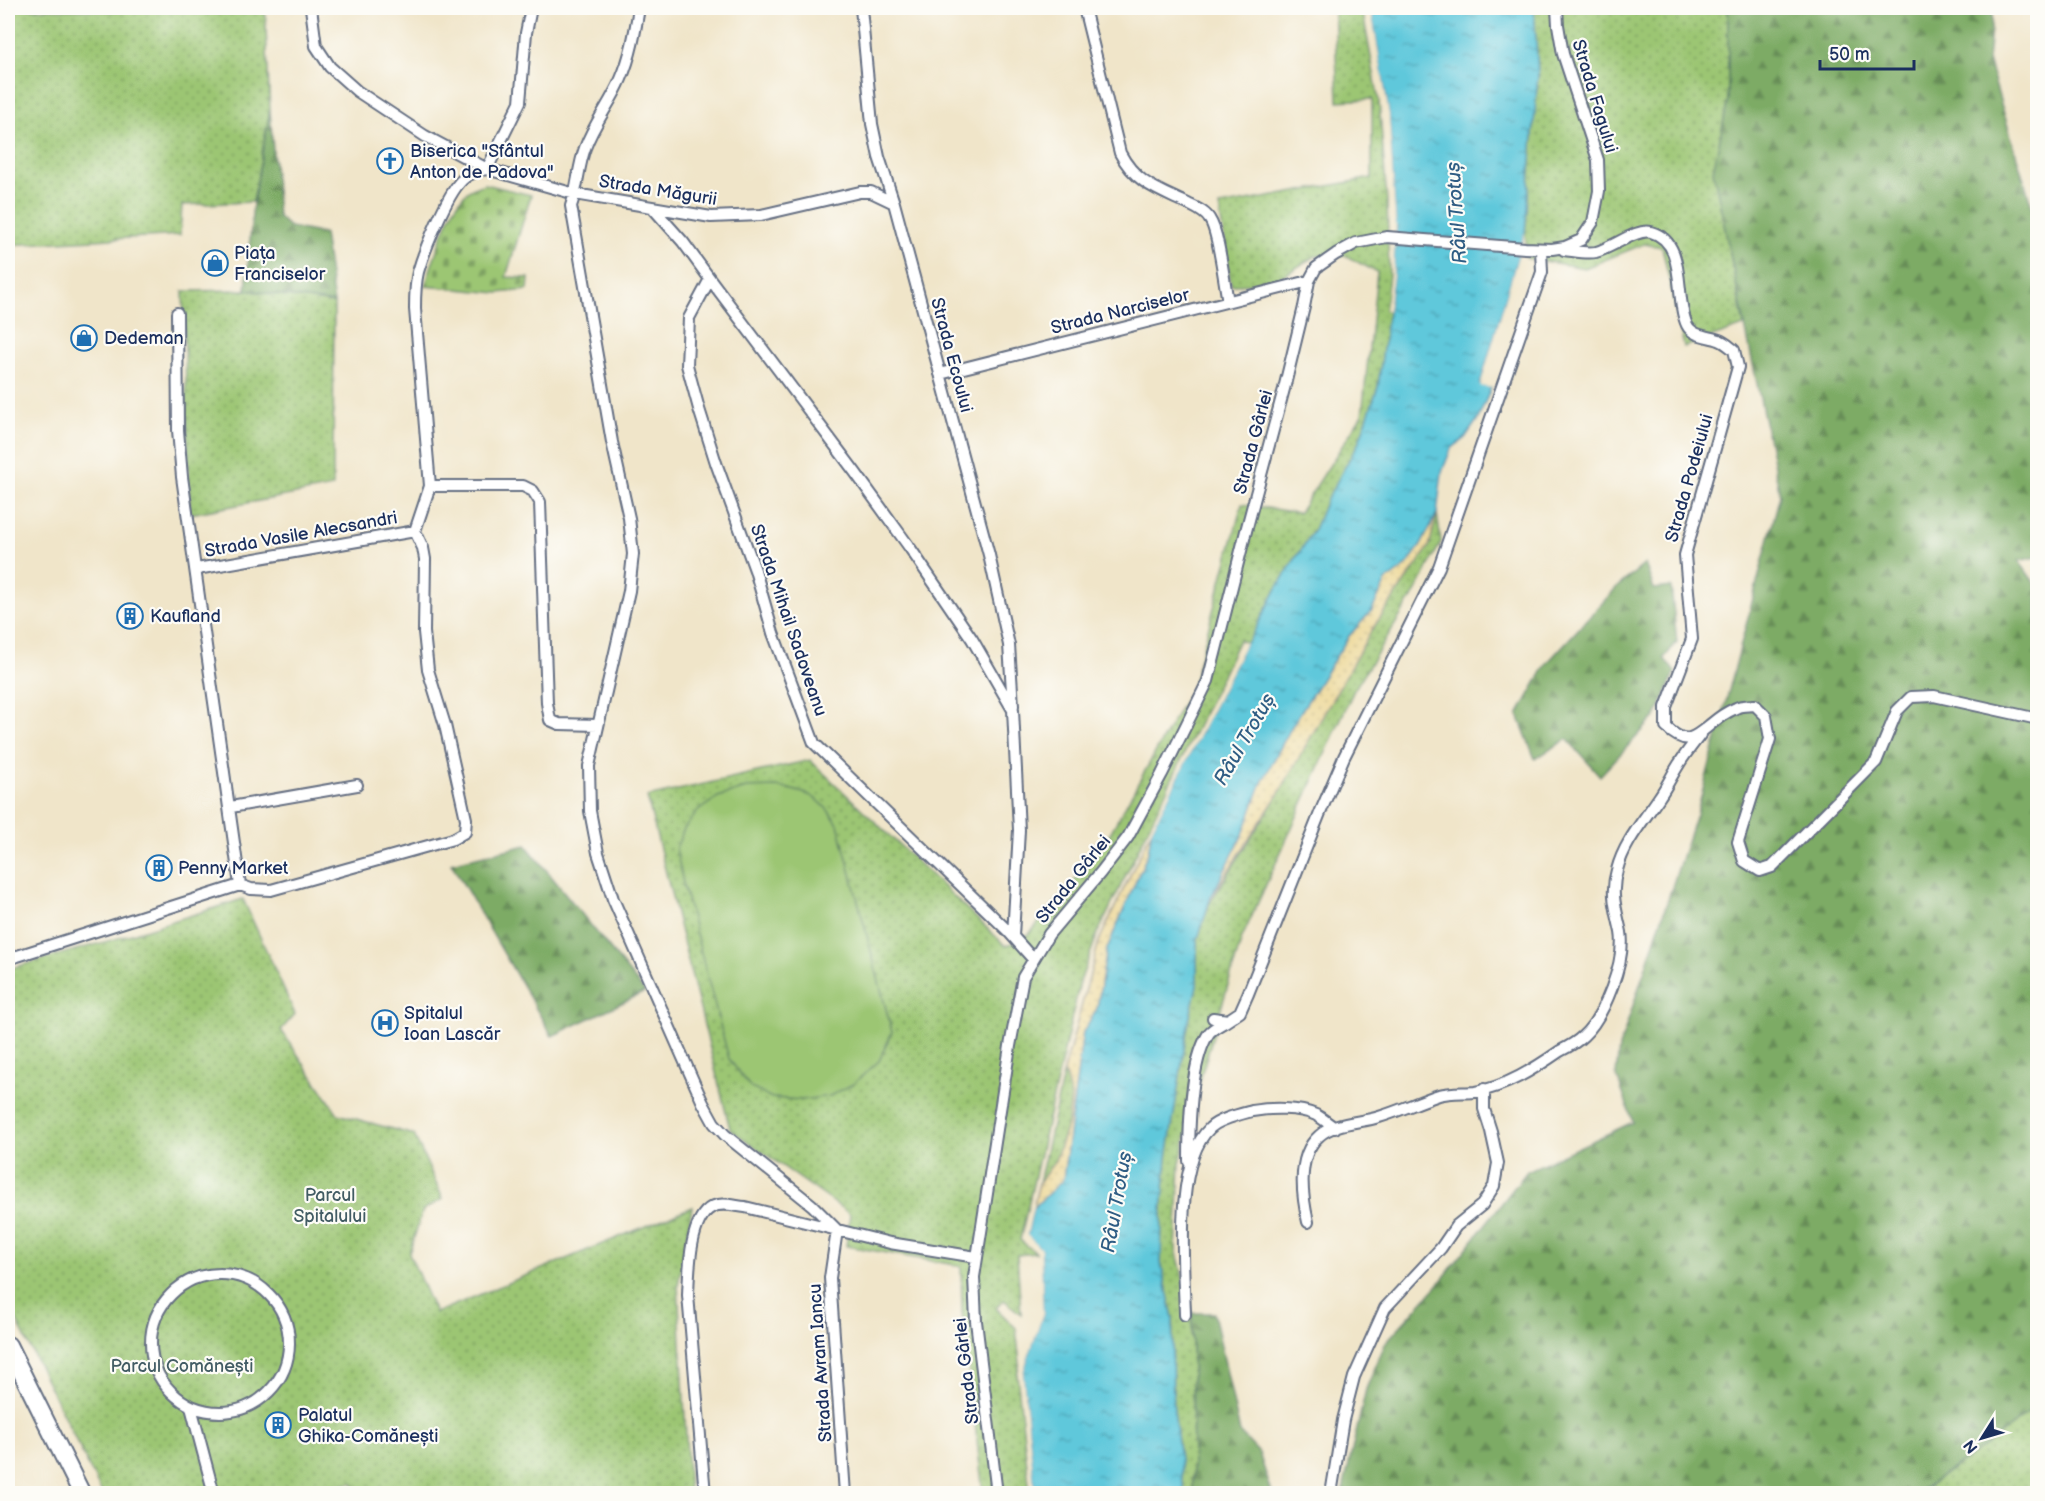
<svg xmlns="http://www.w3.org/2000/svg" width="2045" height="1501" viewBox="0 0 2045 1501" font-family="'Balsamiq Sans',sans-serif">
<defs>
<pattern id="grass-dots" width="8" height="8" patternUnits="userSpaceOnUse" patternTransform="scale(1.5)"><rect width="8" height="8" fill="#9cc673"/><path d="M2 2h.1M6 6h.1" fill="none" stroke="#7ea162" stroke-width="1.8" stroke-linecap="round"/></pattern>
<pattern id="forest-firs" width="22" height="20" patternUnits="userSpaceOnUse" patternTransform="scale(1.5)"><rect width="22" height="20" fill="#7dab65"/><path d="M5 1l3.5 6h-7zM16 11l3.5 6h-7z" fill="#668c56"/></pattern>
<pattern id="sand-dots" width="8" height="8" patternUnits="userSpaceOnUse" patternTransform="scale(1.5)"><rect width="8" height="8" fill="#eeda9e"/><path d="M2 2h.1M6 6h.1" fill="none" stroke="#ccbb8a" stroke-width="1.8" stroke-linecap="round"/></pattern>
<pattern id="cemetery-stones" width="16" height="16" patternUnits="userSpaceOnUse" patternTransform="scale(1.5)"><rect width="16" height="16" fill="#9cc673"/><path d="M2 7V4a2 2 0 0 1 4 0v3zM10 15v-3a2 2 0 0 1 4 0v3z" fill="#7ea162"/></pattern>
<pattern id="water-ripples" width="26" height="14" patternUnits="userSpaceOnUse" patternTransform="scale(1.5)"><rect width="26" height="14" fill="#5fc8db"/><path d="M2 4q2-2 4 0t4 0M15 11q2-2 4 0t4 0" fill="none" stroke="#4ea3b5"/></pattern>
</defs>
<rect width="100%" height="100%" fill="#fdfcf7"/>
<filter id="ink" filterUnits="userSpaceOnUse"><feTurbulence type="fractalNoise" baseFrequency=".0167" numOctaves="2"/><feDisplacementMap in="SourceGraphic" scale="12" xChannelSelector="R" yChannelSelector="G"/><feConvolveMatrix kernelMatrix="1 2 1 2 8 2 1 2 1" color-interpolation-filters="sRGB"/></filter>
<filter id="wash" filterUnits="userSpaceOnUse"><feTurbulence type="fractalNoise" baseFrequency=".008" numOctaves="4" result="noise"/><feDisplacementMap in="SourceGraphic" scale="24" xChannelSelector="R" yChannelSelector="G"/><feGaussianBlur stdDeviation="1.35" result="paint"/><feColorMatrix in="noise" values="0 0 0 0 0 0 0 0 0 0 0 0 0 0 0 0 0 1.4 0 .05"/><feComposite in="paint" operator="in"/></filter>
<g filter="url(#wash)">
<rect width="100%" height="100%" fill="#f0e5c9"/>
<path fill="url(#grass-dots)" stroke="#5c7a68" stroke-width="1.5" d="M8,8L119,11L131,8H265L270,110L253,202L182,205L180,235L8,245Z
M1334,8H1362L1379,101L1387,201L1389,275L1385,310L1388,311L1378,387L1359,442L1325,503L1314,530L1281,581L1250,639L1246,643L1239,640L1097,935L1080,982L1020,1240L1036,1253L1017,1255L1021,1314L1004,1300L996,1308L1016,1328L1020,1363L1017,1374L1030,1493H983L962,1312L961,1266L846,1246L850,1214L730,1129L647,797L810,760L1006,946L1029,934L1103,846L1193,685L1242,504L1299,513L1362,415L1377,272L1346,256H1315L1270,284L1231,285L1219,206L1372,178V99L1338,101Z
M1534,8H1728V100L1714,171L1744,326L1684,347L1662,247L1644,244L1585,268L1526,258L1525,232L1538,74Z
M246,290L334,303L333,487L190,514L183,291Z
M1437,513L1441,542L1416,591L1354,690L1242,938L1201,1076L1180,1163L1176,1249L1192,1313L1193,1493H1184L1173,1402L1172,1352L1173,1318L1161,1263L1162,1210L1167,1157L1188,1025L1197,985V942L1208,906L1279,793L1371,631L1429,547Z
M243,899L295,1014L281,1030L338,1114L414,1135L443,1199L423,1210L409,1253L435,1313L692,1207L678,1285L689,1493L355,1494L353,1483L304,1489L296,1494L102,1493L8,1303V969L122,937Z
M1064,1071L1071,1097L1068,1123L1055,1161L1039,1183Z
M2037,1406V1493L1917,1494L1983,1448Z"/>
<path fill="url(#forest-firs)" stroke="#4c6d62" stroke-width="1.5" d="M1728,8H1993L1988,60L2038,227L2037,557L2019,561L2038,588L2037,1406L1983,1448L1917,1493L1342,1494L1366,1389L1386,1342L1437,1286L1527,1171L1633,1122L1616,1074L1619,1048L1699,805L1780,495L1713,171L1728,100Z
M270,110L278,217L290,227L324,234L334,303L246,290L253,202Z
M1645,564L1654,589L1671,587L1677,642L1664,658L1675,672L1656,716L1600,776L1567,739L1535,759L1518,715L1547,663L1616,588Z
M526,845L645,992L552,1036L451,863Z
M1192,1313H1214L1240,1433L1259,1453L1272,1493H1193Z"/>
<path fill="url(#sand-dots)" stroke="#84847e" stroke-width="1.5" d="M1437,513L1429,547L1371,631L1279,793L1210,899L1243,834L1261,784L1293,724L1349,636L1372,610L1386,581L1406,565L1421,545Z
M1152,829L1148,853L1107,949L1097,1009L1083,1032L1063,1181L1033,1208L1039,1183L1055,1161L1068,1123L1071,1097L1064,1071L1099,941Z"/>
<path fill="url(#cemetery-stones)" stroke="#5c7a68" stroke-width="1.5" d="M485,184L531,195L506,277L529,278L528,290L498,293L425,286C434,260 446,213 465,194C471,188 477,186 485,184Z"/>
<path fill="#9cc673" stroke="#5c7a68" stroke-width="1.5" d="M776,787C809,792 820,796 838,824L892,1032L879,1061L853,1084L830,1096L802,1100L772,1098L751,1088L729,1059L684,888L676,848L684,829L698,811L718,797L746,788Z"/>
<path fill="url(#water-ripples)" stroke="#3d7c9c" stroke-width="1.5" d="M1371,8H1534L1538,74L1525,232L1480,385L1491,388L1478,419L1465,438L1451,449L1442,472L1437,513L1421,545L1407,565L1386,581L1372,610L1349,636L1293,724L1261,784L1243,834L1210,899L1197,942V985L1188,1025L1167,1157L1162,1210L1161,1263L1173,1318L1172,1352L1173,1402L1184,1493H1035L1023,1373L1043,1314L1041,1249L1027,1236L1033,1208L1063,1180L1083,1032L1097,1009L1107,949L1148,853L1152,829L1246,643L1250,639L1281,581L1314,530L1325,503L1359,442L1378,387L1393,276L1396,228L1389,114Z"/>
<path fill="#f0e5c9" d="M1368,8H1371L1389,114L1396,228L1393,276L1388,311L1385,310L1390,276L1393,228L1386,114Z
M1525,232V242L1484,384L1491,385V388L1480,386Z
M1243,642L1246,643L1147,839L1149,828Z
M1034,1203L1027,1235L1041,1249L1043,1314L1023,1373L1035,1493L1032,1494L1020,1373L1040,1314L1038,1250L1024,1236L1030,1207Z"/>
</g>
<g filter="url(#ink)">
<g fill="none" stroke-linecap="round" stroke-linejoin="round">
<g stroke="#666f83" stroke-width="14">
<path id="street" d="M311,8L316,46L330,67L357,91L425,136L487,169L575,194L711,217L761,215L860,192H871L894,203
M639,8C635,32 631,56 621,79C611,103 594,123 585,148C578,167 578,187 571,206L612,442L629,518L633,554L629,591L589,766L590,811L598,853L613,899L703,1103L714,1123L725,1135L812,1205L837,1230L830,1278L845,1494
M861,8L872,124L879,157L894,203L989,555L1009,645L1013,706
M1084,8L1120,153C1136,184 1159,190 1188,204C1196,208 1206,212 1210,220C1219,233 1224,283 1228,301
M487,169L520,102L526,33L531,8
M652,207L683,242L710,279L689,318L687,365L699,409L716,463L755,570L773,633L814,743L1008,931L1033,959
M1564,250C1574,251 1587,254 1596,252C1612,248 1637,228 1651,232C1688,242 1674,298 1687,325C1693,337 1709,336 1719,340C1725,342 1730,347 1734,350L1738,367L1685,555L1692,639L1666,707V727C1686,746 1693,739 1711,724C1718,718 1727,712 1736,708C1741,705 1748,706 1755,705L1766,716L1770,739L1738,842L1744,861L1760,871L1772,867L1876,762L1897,711L1911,697L1934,696L2038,719
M710,279L855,472L910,548L972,639L1013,710L1019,830L1013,936
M940,374L1309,281
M430,486H523L533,491L540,502L547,703L550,720L559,724L598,725
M197,569L415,531L430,486L415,309C415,297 415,284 418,272C424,251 447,194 462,180C469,173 477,171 487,169
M231,807L357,785
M240,885L251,889L271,890L453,839L465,832L466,819L445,725L428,670L424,632L425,559L423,548L415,531
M8,959L240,885L182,477L178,430L177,313
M1213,1018L1228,1020L1240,1012L1248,994L1320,813L1344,757L1439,567L1542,272L1541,249
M1189,1161C1189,1127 1190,1061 1209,1033C1213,1028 1222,1024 1228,1020
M1308,1222C1302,1196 1296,1156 1319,1136C1334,1122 1360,1123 1379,1117C1399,1111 1418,1102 1439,1095C1450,1092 1463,1093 1475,1092C1506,1087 1534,1069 1560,1051C1568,1047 1577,1042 1583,1036C1604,1017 1626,961 1621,932C1616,909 1610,893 1617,870C1624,842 1645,819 1660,796C1667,786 1672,775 1679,764C1685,754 1693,744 1700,735
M151 1343a69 69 0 1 1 138 0a69 69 0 1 1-138 0Z
M1185,1315C1184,1267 1173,1163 1210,1128C1219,1119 1241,1114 1252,1111C1270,1108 1299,1107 1316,1115C1322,1118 1329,1124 1335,1128
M191,1407L214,1494
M705,1494L688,1295C689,1272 689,1219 712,1207C722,1202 734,1206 745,1207L890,1243L976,1257
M997,1494L976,1321L974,1277L1010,1046L1023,977L1049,934L1101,872L1128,837L1162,774L1208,681L1246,531L1284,389L1304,307L1309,281L1316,268L1336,254L1356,243L1387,237L1525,248L1552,249L1565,247L1581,240L1593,222L1599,191L1598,160L1563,54L1558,25L1557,8
M1331,1494L1343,1420L1354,1377L1385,1308L1441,1248L1456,1226L1482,1205L1494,1186L1498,1163L1491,1131L1484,1109V1089"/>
</g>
<g stroke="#666f83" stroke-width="20">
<path id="primary" d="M8,1345L82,1494"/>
</g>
<use href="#street" stroke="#fff" stroke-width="10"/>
<use href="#primary" stroke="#fff" stroke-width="16"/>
</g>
</g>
<defs>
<g id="church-ring" transform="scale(1.35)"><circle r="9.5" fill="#fdfcf7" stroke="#1f6fb2" stroke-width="1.5"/><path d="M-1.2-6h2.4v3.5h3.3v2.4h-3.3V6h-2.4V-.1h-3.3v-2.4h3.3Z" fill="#1f6fb2"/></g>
<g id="shop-ring" transform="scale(1.35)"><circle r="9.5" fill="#fdfcf7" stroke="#1f6fb2" stroke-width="1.5"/><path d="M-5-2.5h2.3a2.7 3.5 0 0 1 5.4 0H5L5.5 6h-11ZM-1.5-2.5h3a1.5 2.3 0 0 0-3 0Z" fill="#1f6fb2"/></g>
<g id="building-ring" transform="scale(1.35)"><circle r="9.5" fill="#fdfcf7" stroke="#1f6fb2" stroke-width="1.5"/><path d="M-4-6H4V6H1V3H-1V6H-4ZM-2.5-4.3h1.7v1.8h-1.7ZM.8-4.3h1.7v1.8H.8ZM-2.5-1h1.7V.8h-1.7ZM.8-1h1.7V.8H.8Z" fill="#1f6fb2"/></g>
<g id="hospital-ring" transform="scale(1.35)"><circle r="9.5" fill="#fdfcf7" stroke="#1f6fb2" stroke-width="1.5"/><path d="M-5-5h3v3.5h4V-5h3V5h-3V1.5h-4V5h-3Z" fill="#1f6fb2"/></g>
</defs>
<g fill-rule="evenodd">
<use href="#church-ring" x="390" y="161"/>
<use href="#shop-ring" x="215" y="263"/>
<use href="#shop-ring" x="84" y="338"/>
<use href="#building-ring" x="130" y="616"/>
<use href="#building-ring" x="159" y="868"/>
<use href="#hospital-ring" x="385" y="1023"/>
<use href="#building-ring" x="278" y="1425"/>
</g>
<g text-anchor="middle" stroke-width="4.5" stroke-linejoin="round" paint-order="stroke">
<g font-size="18" fill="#1b2f5e" stroke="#fdfcf7">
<text transform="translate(1595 96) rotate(73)" y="6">Strada Fagului</text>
<text transform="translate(658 190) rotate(9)" y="6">Strada Măgurii</text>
<text transform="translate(1120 311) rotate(-14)" y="6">Strada Narciselor</text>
<text transform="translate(952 355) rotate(75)" y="6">Strada Ecoului</text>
<text transform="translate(1253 442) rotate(-75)" y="6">Strada Gârlei</text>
<text transform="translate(1689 478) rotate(-74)" y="6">Strada Podeiului</text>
<text transform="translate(301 534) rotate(-10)" y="6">Strada Vasile Alecsandri</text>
<text transform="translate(789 620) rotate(71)" y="6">Strada Mihail Sadoveanu</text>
<text transform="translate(1073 879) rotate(-51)" y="6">Strada Gârlei</text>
<text transform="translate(820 1363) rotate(-94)" y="6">Strada Avram Iancu</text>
<text transform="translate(966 1371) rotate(-97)" y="6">Strada Gârlei</text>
</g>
<g font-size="18" fill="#1b2f5e" stroke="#fdfcf7" text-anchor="start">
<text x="410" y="157">Biserica "Sfântul<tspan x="410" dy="21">Anton de Padova"</tspan></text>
<text x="234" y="259">Piața<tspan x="234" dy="21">Franciselor</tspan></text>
<text x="104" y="344">Dedeman</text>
<text x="150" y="622">Kaufland</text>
<text x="178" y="874">Penny Market</text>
<text x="404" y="1019">Spitalul<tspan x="404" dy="21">Ioan Lascăr</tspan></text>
<text x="298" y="1421">Palatul<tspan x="298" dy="21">Ghika-Comănești</tspan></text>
</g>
<g font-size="18" fill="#425c64" stroke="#fdfcf7">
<text x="330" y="1201">Parcul<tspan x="330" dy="21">Spitalului</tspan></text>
<text x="182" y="1372">Parcul Comănești</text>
</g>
<g font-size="20" font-style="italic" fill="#2f5d84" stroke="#fdfcf7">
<text transform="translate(1456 213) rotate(-94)" y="7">Râul Trotuș</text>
<text transform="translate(1244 739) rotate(-60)" y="7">Râul Trotuș</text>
<text transform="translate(1116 1202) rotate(-80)" y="7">Râul Trotuș</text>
</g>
</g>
<rect width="2045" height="1501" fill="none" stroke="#fdfcf7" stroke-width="30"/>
<g transform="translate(1982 1438) rotate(233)" stroke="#fdfcf7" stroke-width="4.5" paint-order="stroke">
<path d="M0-4.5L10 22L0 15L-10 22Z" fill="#1b2f5e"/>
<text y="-9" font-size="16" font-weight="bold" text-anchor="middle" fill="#1b2f5e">N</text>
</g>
<path d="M1820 60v9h94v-9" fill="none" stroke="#1b2f5e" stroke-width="3"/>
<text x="1829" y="60" font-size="18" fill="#1b2f5e" stroke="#fdfcf7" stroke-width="4.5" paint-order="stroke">50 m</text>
</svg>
